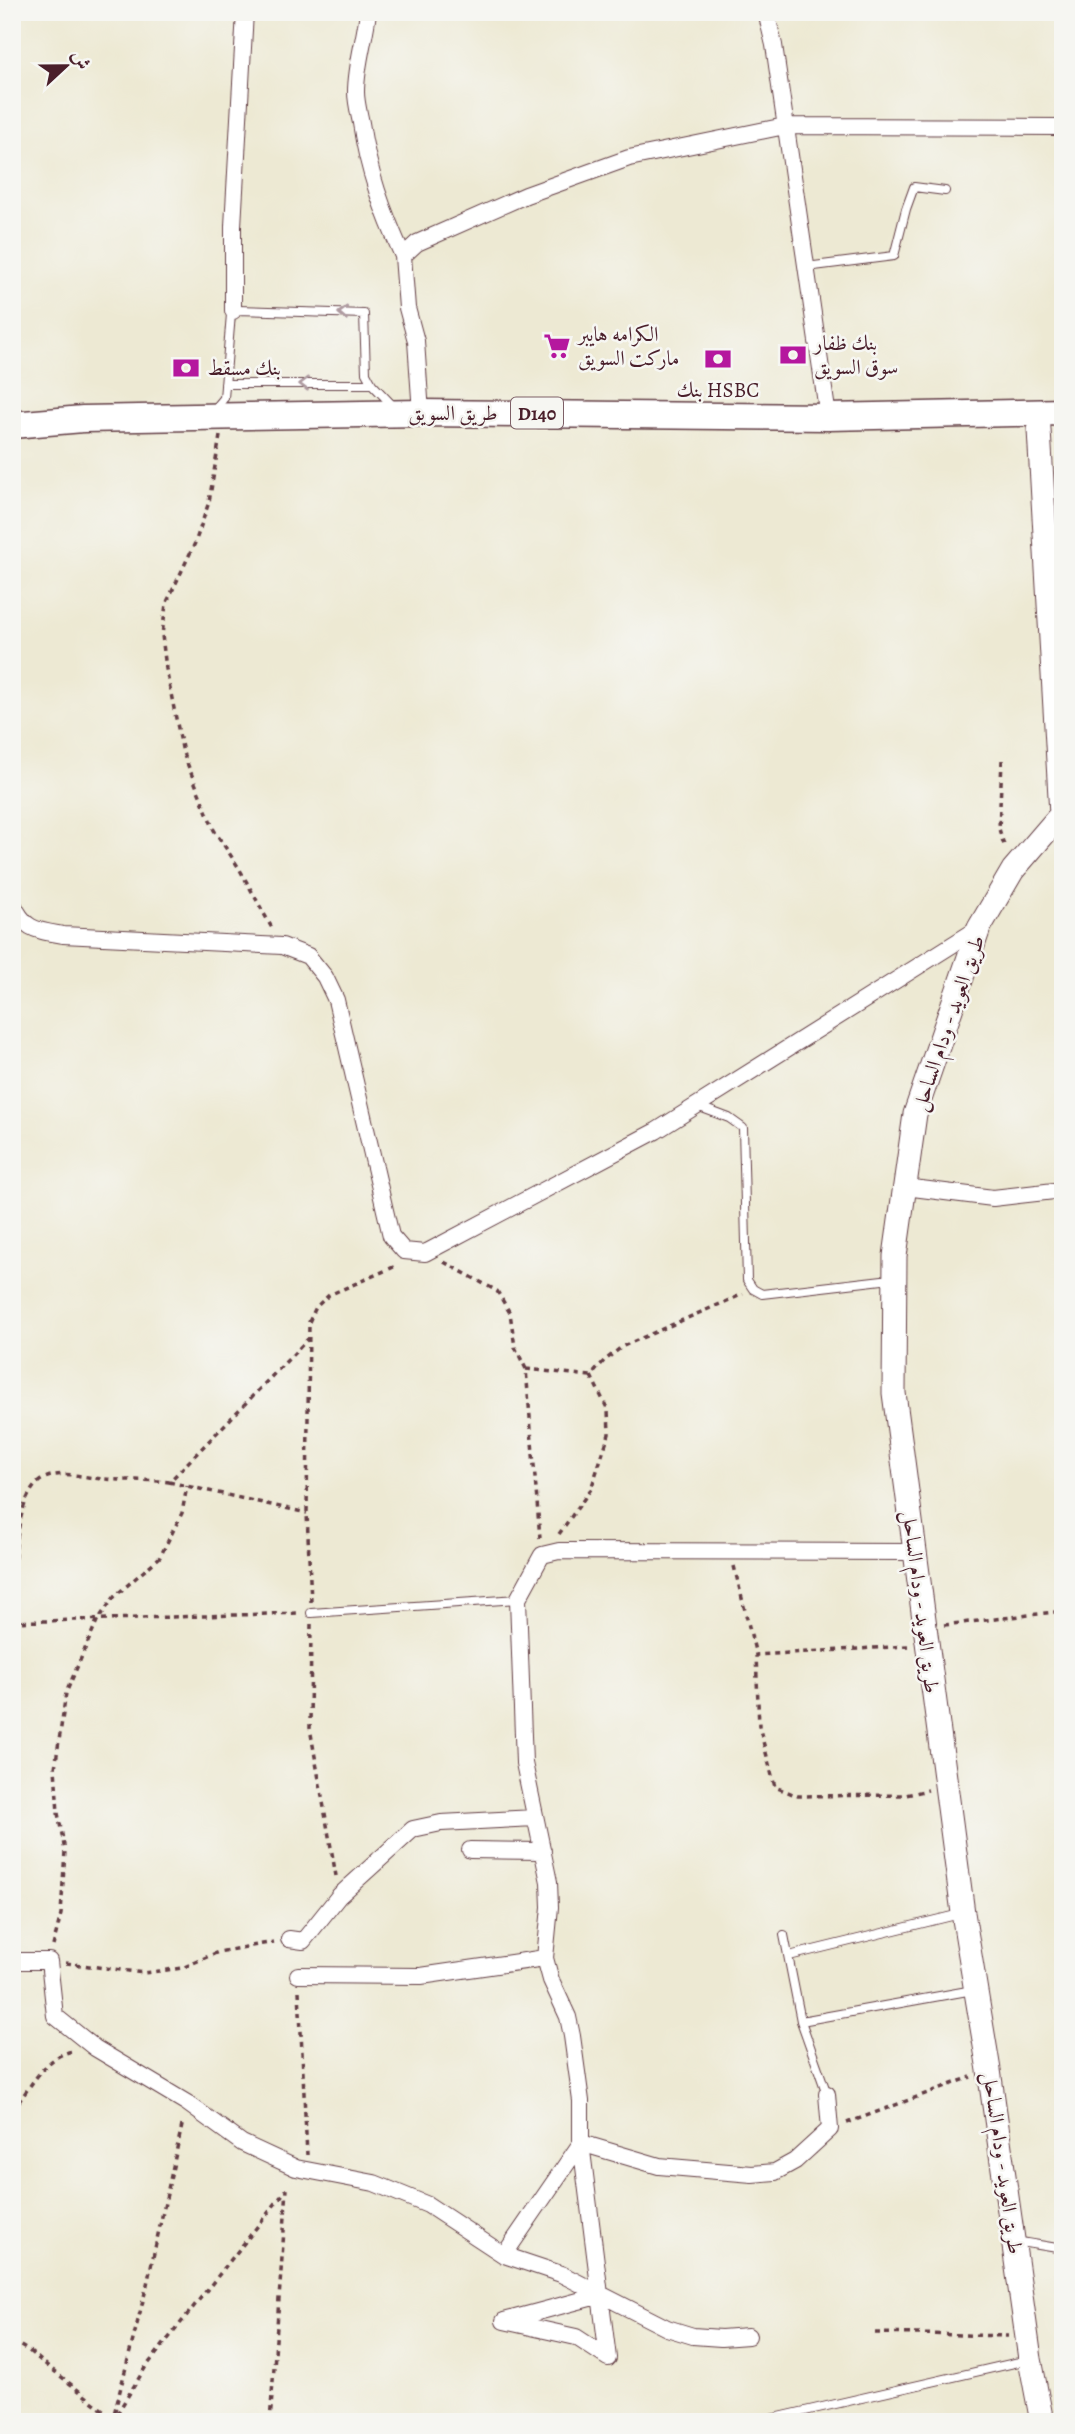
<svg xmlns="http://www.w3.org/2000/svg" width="1075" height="2434" viewBox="0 0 1075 2434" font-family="Alegreya,Amiri,serif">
<rect width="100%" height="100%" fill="#f6f6f2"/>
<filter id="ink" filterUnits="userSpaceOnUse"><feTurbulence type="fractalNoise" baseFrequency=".0143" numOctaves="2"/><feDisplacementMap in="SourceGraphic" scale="14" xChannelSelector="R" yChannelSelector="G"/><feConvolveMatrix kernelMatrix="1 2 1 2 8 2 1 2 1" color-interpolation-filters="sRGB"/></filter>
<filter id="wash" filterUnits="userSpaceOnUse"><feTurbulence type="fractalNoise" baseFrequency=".00686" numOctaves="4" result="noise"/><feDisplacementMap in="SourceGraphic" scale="28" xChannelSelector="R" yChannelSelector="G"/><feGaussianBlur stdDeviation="1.57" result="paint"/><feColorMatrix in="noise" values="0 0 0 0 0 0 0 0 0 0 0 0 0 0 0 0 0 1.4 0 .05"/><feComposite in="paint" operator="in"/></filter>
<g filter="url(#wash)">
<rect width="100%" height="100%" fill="#ede9d3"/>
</g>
<g filter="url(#ink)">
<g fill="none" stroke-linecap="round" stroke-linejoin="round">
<g stroke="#623d44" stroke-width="10">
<path id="service" d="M806,267L894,256L906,209L914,187L945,191
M225,384H372
M214,410L224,398L231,314L237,310L364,314L366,373L372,384L395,408
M697,1106L729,1118L743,1128L747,1280L753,1289L762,1294L891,1279
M311,1613L518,1599
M784,1935L801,2021L827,2094
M789,1956L960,1914
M801,2021L973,1990
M1015,2241L1063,2249
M757,2422L1028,2360"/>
</g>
<g stroke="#623d44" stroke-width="18">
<path id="minor" d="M368,12C365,39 356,65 356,92C356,102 359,113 361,123C368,171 383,212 403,256
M766,12L774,45L828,417
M233,311V226L245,12
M421,413L416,341L407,308L403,256L417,243L526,195L629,158L785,126L1063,127
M12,902C25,930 34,930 63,935L282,946L308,956L325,977L336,1000L391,1236L404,1251L425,1253L656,1131L979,928
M905,1187L993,1198L1063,1190
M470,1850L543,1851
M289,1939L303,1941L339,1896L413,1829L441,1823L535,1818
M12,1961H49L55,2016L95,2048L187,2103L242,2143L296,2168L374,2183L428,2205L504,2255L561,2274L667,2328L693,2336L721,2338L748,2336
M298,1975L421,1976L545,1958
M504,2255L581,2143V2101L572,2036L568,2017L551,1980L545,1958L550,1907L549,1882L524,1763L518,1599L542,1555L559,1551L915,1552
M601,2295L504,2321L576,2337L608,2358L581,2143L659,2166L752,2174L775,2172L795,2161L830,2129L827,2094"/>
</g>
<g stroke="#623d44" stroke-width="25">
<path id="secondary" d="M1038,412L1061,814
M1042,2422L1030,2359L989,2070L963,1913L894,1393L895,1256L915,1114L979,928L1013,870L1063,812"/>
</g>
<g stroke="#623d44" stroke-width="29">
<path id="primary" d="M12,425L83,419L421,413L828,417L1063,412"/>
</g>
<path stroke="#623d44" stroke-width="3.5" stroke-dasharray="5 5" stroke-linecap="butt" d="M220,436L209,502L195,543L166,604L162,635L166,669L183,753L214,830L239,868L273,930
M1002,760L999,829L1005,848
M444,1262L497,1291L510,1313L515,1347L526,1369L540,1538
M526,1369L591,1376L604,1361L623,1346L743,1294
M169,1482L307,1513
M559,1534L591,1489L609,1434L608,1410L591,1376
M734,1566L756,1655
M12,1588C15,1561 16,1490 45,1478C63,1470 86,1478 104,1479C126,1481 147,1479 169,1482L308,1339
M311,1602L307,1513L309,1322L316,1307L329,1295L396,1266
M12,1622L299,1613
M311,1624L310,1728L336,1876
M944,1625L1063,1611
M908,1646L756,1655L759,1726L775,1787L798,1796L906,1795L928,1790
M53,1946L61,1914L65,1851L58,1813L55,1768L66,1693L97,1621L115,1596L160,1557L182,1513L187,1486
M66,1963L144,1973L182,1968L218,1952L274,1942
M299,1991L307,2155
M12,2110C30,2090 44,2055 74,2051
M847,2123L971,2077
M875,2333L1008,2336
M12,2341L29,2351L118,2422
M117,2414L145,2368L287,2189
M112,2422L146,2289L183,2121
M270,2422L287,2189"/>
<use href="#service" stroke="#fff" stroke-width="8"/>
<use href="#minor" stroke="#fff" stroke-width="16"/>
<use href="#secondary" stroke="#fff" stroke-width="23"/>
<use href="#primary" stroke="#fff" stroke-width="26"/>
</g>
<defs><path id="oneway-chevron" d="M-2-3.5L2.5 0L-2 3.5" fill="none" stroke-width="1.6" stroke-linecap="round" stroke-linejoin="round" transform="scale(1.75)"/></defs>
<g stroke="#ae9aa0">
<use href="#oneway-chevron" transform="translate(343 313) rotate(-178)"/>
<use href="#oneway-chevron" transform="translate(304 384) rotate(180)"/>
</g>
</g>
<defs>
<g id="supermarket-bare" transform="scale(2.1)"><path d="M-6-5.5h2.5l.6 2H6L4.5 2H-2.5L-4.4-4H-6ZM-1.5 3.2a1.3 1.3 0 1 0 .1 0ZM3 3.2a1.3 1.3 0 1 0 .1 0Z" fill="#b5179e" stroke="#f6f6f2" stroke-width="2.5" paint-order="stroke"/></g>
<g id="bank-bare" transform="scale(2.1)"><path d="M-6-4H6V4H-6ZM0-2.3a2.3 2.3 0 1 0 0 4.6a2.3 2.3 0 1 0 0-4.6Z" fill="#b5179e" stroke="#f6f6f2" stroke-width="2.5" paint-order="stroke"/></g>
</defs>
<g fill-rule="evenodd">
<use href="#supermarket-bare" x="557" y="346"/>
<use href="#bank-bare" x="793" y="355"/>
<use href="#bank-bare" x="718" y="359"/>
<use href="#bank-bare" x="186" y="368"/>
</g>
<g text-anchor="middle" stroke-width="5" stroke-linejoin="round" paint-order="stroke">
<rect fill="#f6f6f2" stroke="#7e6067" stroke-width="2" x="511" y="397.5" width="52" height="31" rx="5"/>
<g font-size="19" font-weight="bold" fill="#4a1f2b">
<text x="537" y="420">D140</text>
</g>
<g font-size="21" fill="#4a1f2b" stroke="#f6f6f2" text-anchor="start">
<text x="578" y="341">الكرامه هايبر<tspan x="578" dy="24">ماركت السويق</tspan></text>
<text x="814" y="350">بنك ظفار<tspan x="814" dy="24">سوق السويق</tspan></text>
<text x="207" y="375">بنك مسقط</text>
<text x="718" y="397" text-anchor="middle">بنك HSBC</text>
</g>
<g font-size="21" fill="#4a1f2b" stroke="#f6f6f2">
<text x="453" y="420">طريق السويق</text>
<text transform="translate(948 1023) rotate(-71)" y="7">طريق العويد - ودام الساحل</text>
<text transform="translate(921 1602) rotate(83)" y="7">طريق العويد - ودام الساحل</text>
<text transform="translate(1003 2163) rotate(82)" y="7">طريق العويد - ودام الساحل</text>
</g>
</g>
<rect width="1075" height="2434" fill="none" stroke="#f6f6f2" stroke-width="42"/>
<g transform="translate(66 66) rotate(68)" stroke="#f6f6f2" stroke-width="5" paint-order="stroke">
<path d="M0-5L12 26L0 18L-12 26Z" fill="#4a1f2b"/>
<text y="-10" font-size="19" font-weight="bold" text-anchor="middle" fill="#4a1f2b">ش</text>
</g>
</svg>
